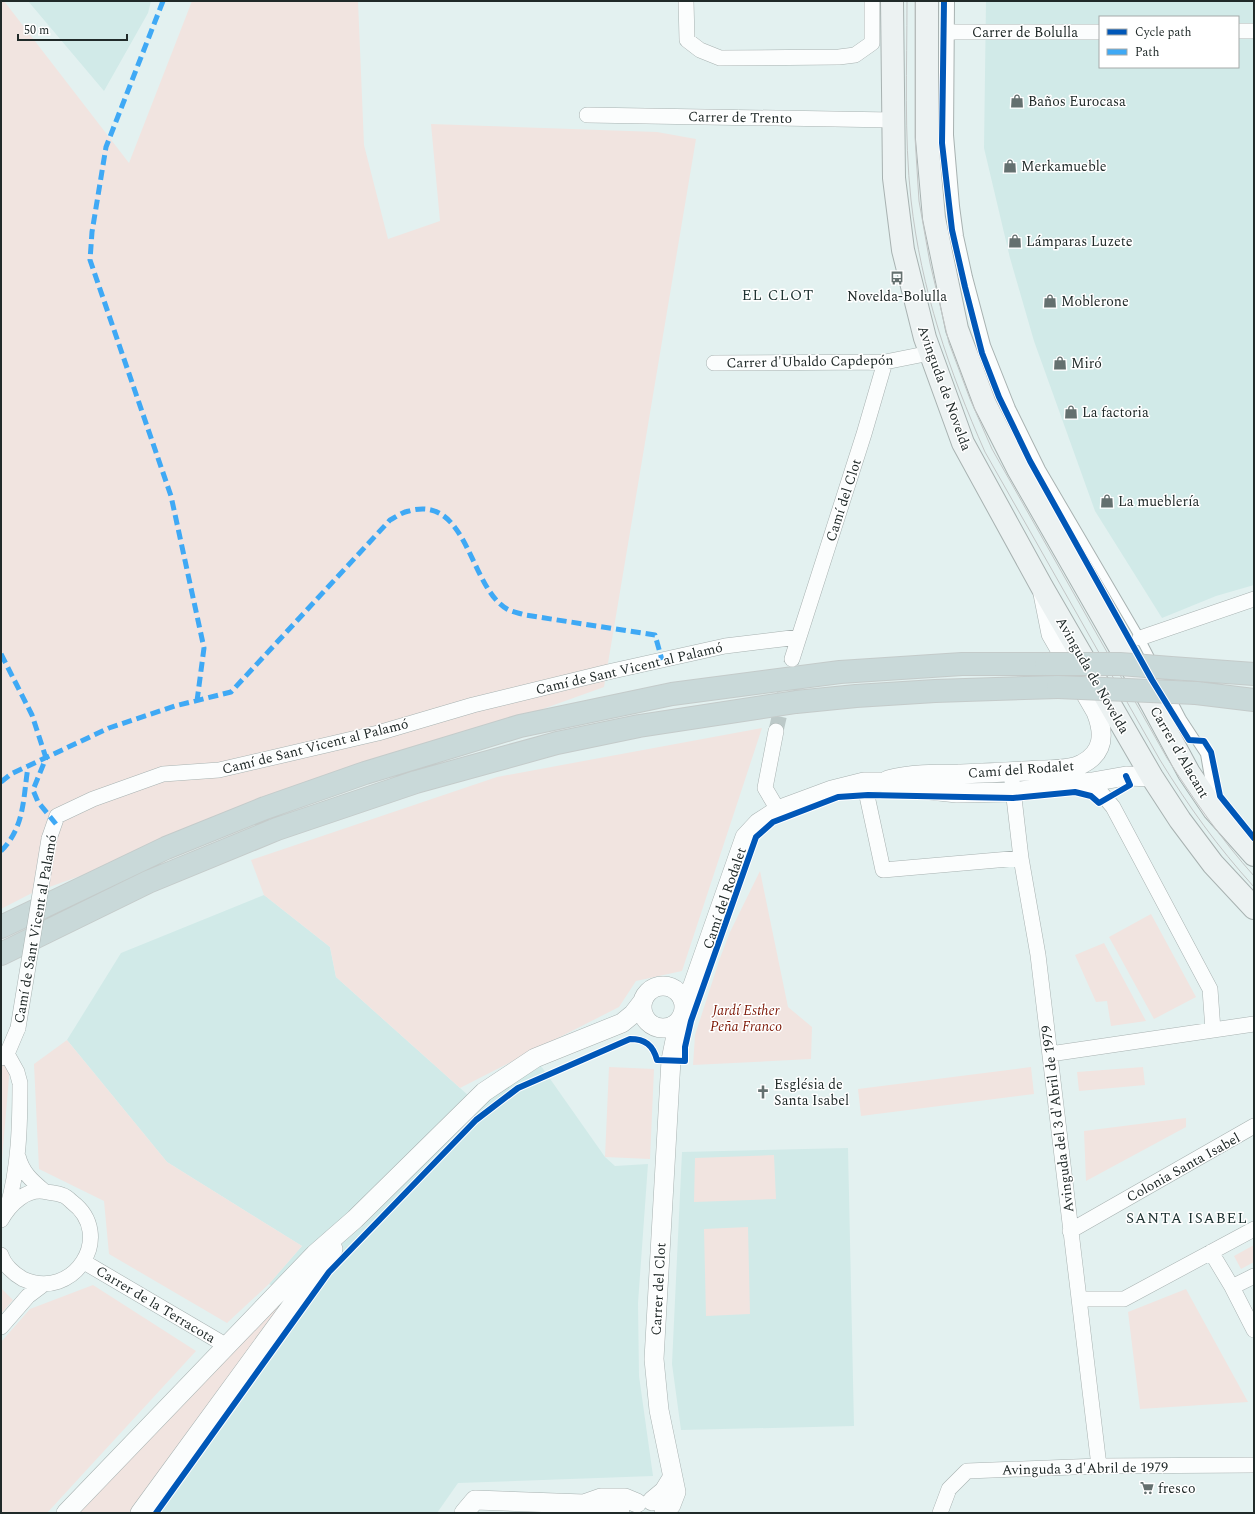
<svg xmlns="http://www.w3.org/2000/svg" width="1255" height="1514" viewBox="0 0 1255 1514" font-family="Spectral,serif">
<rect width="100%" height="100%" fill="#e3f1f0"/>
<path fill="#d1eae8" fill-rule="evenodd" d="M28,1H151L148,13L104,91Z
M986,1H1254V585L1216,596L1162,618L1095,511L1034,341L1010,258L984,148ZM1100,17H1238V67H1100Z
M264,895L330,947L336,977L479,1105L541,1066L605,1157L615,1166L648,1164L638,1303L639,1376L653,1476L458,1483L437,1513H139L287,1295L269,1284L302,1246L167,1162L67,1040L121,953Z
M848,1148L854,1426L681,1430L672,1364L682,1152Z"/>
<path fill="#f1e4e0" d="M1,1H4L129,163L192,1H358L364,145L388,239L440,221L431,124L657,132L696,139L604,687L30,894L1,909Z
M762,728L682,971L636,981L619,1007L460,1088L336,977L330,947L264,895L251,860L497,777Z
M760,871L788,1007L812,1027L811,1059L693,1065L695,1035L720,958L730,932Z
M1151,914L1196,997L1154,1019L1109,937Z
M1104,943L1146,1021L1111,1026L1107,1001L1096,1002L1075,955Z
M67,1040L167,1162L302,1246L269,1284L227,1323L109,1254L104,1201L39,1169L34,1064Z
M1,1050L10,1066L1,1171Z
M609,1067L654,1069L650,1159L605,1157Z
M1031,1067L1034,1094L861,1116L858,1089Z
M1143,1067L1145,1085L1079,1091L1077,1072Z
M1186,1118V1127L1086,1181L1084,1131Z
M774,1155L776,1199L694,1202L695,1158Z
M748,1227L750,1314L706,1316L704,1229Z
M1254,1245V1262L1241,1269L1234,1256Z
M93,1285L196,1351L47,1513H1V1342L30,1309Z
M1,1288L13,1300L1,1314Z
M1186,1289L1248,1402L1140,1409L1128,1312Z
M288,1295L139,1513H73Z"/>
<g fill="none" stroke-linecap="round" stroke-linejoin="round">
<path stroke="#bcc9c8" stroke-width="15" stroke-dasharray="15 8" stroke-linecap="butt" d="M776,731L792,659"/>
<g stroke="#a8b2b1" stroke-width="10">
<path id="service" d="M950,1L949,135L955,206L959,236L968,277L986,345L1011,408L1041,469L1140,638L1182,719L1205,754L1212,795"/>
</g>
<g stroke="#a8b2b1" stroke-width="16">
<path id="minor" d="M686,1L687,40L700,50L720,58L839,57L855,55L872,43V1
M1238,31H1254
M950,32H1100
M587,115L892,120
M714,363L885,362L930,353
M799,637L864,434L885,362
M1140,638L1254,599
M776,731L765,788L778,810
M1011,772L1021,858L1038,955L1099,1466
M864,782L883,870L1021,858
M1092,782L1113,807L1210,989L1213,1030
M49,839L57,816L93,799L163,774L219,770L378,733L473,705L608,672L725,646L799,637L792,659
M7,1054L17,1072L20,1083C20,1125 19,1168 7,1209
M1050,1054L1254,1024
M1,1058L7,1054L18,1028
M18,1156C22,1172 31,1180 44,1191
M1,1220C10,1204 27,1187 47,1192C52,1193 57,1193 62,1195C66,1196 69,1199 72,1202C116,1235 74,1302 23,1279C14,1274 4,1265 1,1255
M1070,1231L1254,1126
M1211,1252L1232,1287
M84,1262L227,1346
M1254,1276L1232,1287L1254,1330
M1079,1299H1124L1254,1229
M1,1327L28,1296L44,1284
M940,1513L949,1489L967,1471L1099,1466L1254,1465"/>
</g>
<g stroke="#a8b2b1" stroke-width="20">
<path id="tertiary" d="M888,780C911,774 934,774 958,774C985,773 1013,772 1040,770C1054,769 1070,771 1082,764C1105,752 1104,732 1096,712L1051,634L1043,594
M642 1007a21 21 0 1 1 42 0a21 21 0 1 1-42 0Z
M684,1005L693,985L745,837L758,823L778,810L832,790L864,782H881L903,787L957,793L1013,792L1092,782L1126,776L1152,777
M652,1501L664,1491L672,1478
M591,1504L620,1513
M664,1512L671,1505L676,1492L659,1410L654,1359L671,1060L679,1021
M66,1513L315,1254L355,1219L484,1092L535,1058L622,1023L633,1014L643,1001
M140,1513L333,1249
M464,1513L475,1500L584,1504L601,1498H625L637,1503"/>
</g>
<g stroke="#a8b2b1" stroke-width="24">
<path id="secondary" d="M892,1L894,178L903,250L925,338L963,443L1042,587L1152,777L1180,820L1213,864L1254,908
M927,1V139L934,218L957,329L985,404L1018,469L1141,684L1189,773L1214,810L1254,855"/>
</g>
<g stroke="#c4cbca" stroke-width="24">
<path id="motorway" d="M1171,668L1254,674
M1196,693L1254,700
M1,927L166,848L265,808L365,773L520,726L672,694L840,672L962,664H1046
M1,954L148,882L277,829L416,782L557,743L639,726L796,702L856,696L935,691L1058,687"/>
</g>
<use href="#service" stroke="#fbfdfd" stroke-width="8"/>
<use href="#minor" stroke="#fbfdfd" stroke-width="15"/>
<use href="#tertiary" stroke="#fbfdfd" stroke-width="19"/>
<use href="#secondary" stroke="#ecf2f2" stroke-width="22"/>
<use href="#motorway" stroke="#c9d9d9" stroke-width="22"/>
<path stroke="#c3c6c6" stroke-width="1" d="M907,1C907,67 904,135 911,200C921,289 949,371 985,452L1160,760C1189,807 1217,846 1254,887
M915,1V137L919,201L930,263L949,343L970,399L992,449L1167,758C1194,800 1221,839 1254,876"/>
<g stroke="#a8b2b1" stroke-width="16" stroke-linecap="butt">
<path id="minor-bridge" d="M18,1028L49,839"/>
</g>
<g stroke="#c4cbca" stroke-width="24" stroke-linecap="butt">
<path id="motorway-bridge" d="M1046,664H1120L1171,668
M1058,687L1196,693"/>
</g>
<use href="#minor-bridge" stroke="#fbfdfd" stroke-width="15"/>
<use href="#motorway-bridge" stroke="#c9d9d9" stroke-width="22"/>
<path stroke="#3fa9f5" stroke-width="5" stroke-dasharray="10 5" stroke-linecap="butt" d="M163,1L106,147L92,232L90,260L171,496L204,648L197,701
M1,654L32,715L46,758L33,790L38,802L56,824
M1,782L11,774L109,728L175,706L231,692L390,520C396,517 402,512 409,511C468,494 469,587 507,609C512,612 519,613 525,615L655,635L662,660
M1,851C25,827 23,798 28,767"/>
<g stroke="#fff" stroke-width="8">
<path id="cycleway" d="M944,1L942,143L952,230L965,287L982,353L999,397L1030,461L1152,680L1189,740L1204,741L1211,752L1220,796L1254,838
M156,1513L329,1272L476,1120L518,1088L630,1039C645,1039 653,1045 657,1060L685,1061V1047L691,1021L756,837L773,822L838,797L868,795L1013,798L1075,792L1091,796L1099,803L1130,785L1126,776"/>
</g>
<use href="#cycleway" stroke="#0057b8" stroke-width="6"/>
</g>
<defs>
<g id="shop-bare" transform="scale(1.08)"><path d="M-5-2.5h2.3a2.7 3.5 0 0 1 5.4 0H5L5.5 6h-11ZM-1.5-2.5h3a1.5 2.3 0 0 0-3 0Z" fill="#64706f" stroke="#fff" stroke-width="2.5" paint-order="stroke"/></g>
<g id="bus-bare" transform="scale(1.08)"><path d="M-5-6H5V4H4V6H2V4H-2V6H-4V4H-5ZM-3.5-4V0h7V-4ZM-3.5 1.2v1.5H-2V1.2ZM2 1.2v1.5H3.5V1.2Z" fill="#64706f" stroke="#fff" stroke-width="2.5" paint-order="stroke"/></g>
<g id="church-bare" transform="scale(1.08)"><path d="M-1.2-6h2.4v3.5h3.3v2.4h-3.3V6h-2.4V-.1h-3.3v-2.4h3.3Z" fill="#64706f" stroke="#fff" stroke-width="2.5" paint-order="stroke"/></g>
<g id="supermarket-bare" transform="scale(1.08)"><path d="M-6-5.5h2.5l.6 2H6L4.5 2H-2.5L-4.4-4H-6ZM-1.5 3.2a1.3 1.3 0 1 0 .1 0ZM3 3.2a1.3 1.3 0 1 0 .1 0Z" fill="#64706f" stroke="#fff" stroke-width="2.5" paint-order="stroke"/></g>
</defs>
<g fill-rule="evenodd">
<use href="#shop-bare" x="1017" y="101"/>
<use href="#shop-bare" x="1010" y="166"/>
<use href="#shop-bare" x="1015" y="241"/>
<use href="#bus-bare" x="897" y="278"/>
<use href="#shop-bare" x="1050" y="301"/>
<use href="#shop-bare" x="1060" y="363"/>
<use href="#shop-bare" x="1071" y="412"/>
<use href="#shop-bare" x="1107" y="501"/>
<use href="#church-bare" x="763" y="1092"/>
<use href="#supermarket-bare" x="1147" y="1488"/>
</g>
<g text-anchor="middle" stroke-width="3" stroke-linejoin="round" paint-order="stroke">
<g font-size="14" fill="#202a29" stroke="#fff">
<text x="1025" y="37">Carrer de Bolulla</text>
<text transform="translate(740 117) rotate(1)" y="5">Carrer de Trento</text>
<text transform="translate(810 361) rotate(-1)" y="5">Carrer d'Ubaldo Capdepón</text>
<text transform="translate(945 388) rotate(70)" y="5">Avinguda de Novelda</text>
<text transform="translate(843 500) rotate(-72)" y="5">Camí del Clot</text>
<text transform="translate(629 668) rotate(-13)" y="5">Camí de Sant Vicent al Palamó</text>
<text transform="translate(1093 675) rotate(60)" y="5">Avinguda de Novelda</text>
<text transform="translate(315 746) rotate(-14)" y="5">Camí de Sant Vicent al Palamó</text>
<text transform="translate(1180 752) rotate(60)" y="5">Carrer d'Alacant</text>
<text transform="translate(1021 769) rotate(-4)" y="5">Camí del Rodalet</text>
<text transform="translate(724 898) rotate(-71)" y="5">Camí del Rodalet</text>
<text transform="translate(35 929) rotate(-80)" y="5">Camí de Sant Vicent al Palamó</text>
<text transform="translate(1057 1119) rotate(-97)" y="5">Avinguda del 3 d'Abril de 1979</text>
<text transform="translate(1183 1167) rotate(-29)" y="5">Colonia Santa Isabel</text>
<text transform="translate(658 1289) rotate(-87)" y="5">Carrer del Clot</text>
<text transform="translate(156 1304) rotate(31)" y="5">Carrer de la Terracota</text>
<text transform="translate(1085 1468) rotate(-1)" y="5">Avinguda 3 d'Abril de 1979</text>
</g>
<g font-size="14" fill="#202a29" stroke="#fff" text-anchor="start">
<text x="1028" y="106">Baños Eurocasa</text>
<text x="1021" y="171">Merkamueble</text>
<text x="1026" y="246">Lámparas Luzete</text>
<text x="897" y="301" text-anchor="middle">Novelda-Bolulla</text>
<text x="1061" y="306">Moblerone</text>
<text x="1071" y="368">Miró</text>
<text x="1082" y="417">La factoria</text>
<text x="1118" y="506">La mueblería</text>
<text x="774" y="1089">Església de<tspan x="774" dy="16">Santa Isabel</tspan></text>
<text x="1158" y="1493">fresco</text>
</g>
<g font-size="14" font-style="italic" fill="#7d1907" stroke="#fff">
<text x="746" y="1015">Jardí Esther<tspan x="746" dy="16">Peña Franco</tspan></text>
</g>
<g font-size="15" letter-spacing="1" fill="#1d3231" stroke="#fff">
<text x="778" y="300">EL CLOT</text>
<text x="1187" y="1223">SANTA ISABEL</text>
</g>
</g>
<rect width="1255" height="1514" fill="none" stroke="#202a29" stroke-width="4"/>
<rect x="1099" y="16" width="140" height="52" fill="#ffffff" stroke="#a6aaa9"/>
<rect x="1107" y="29" width="20" height="6" fill="#0057b8" stroke="#a6aaa9"/>
<text x="1135" y="36" font-size="12" fill="#202a29">Cycle path</text>
<rect x="1107" y="49" width="20" height="6" fill="#3fa9f5" stroke="#a6aaa9"/>
<text x="1135" y="56" font-size="12" fill="#202a29">Path</text>
<path d="M18 34v6h109v-6" fill="none" stroke="#202a29" stroke-width="2"/>
<text x="24" y="34" font-size="12" fill="#202a29" stroke="#ffffff" stroke-width="3" paint-order="stroke">50 m</text>
</svg>
